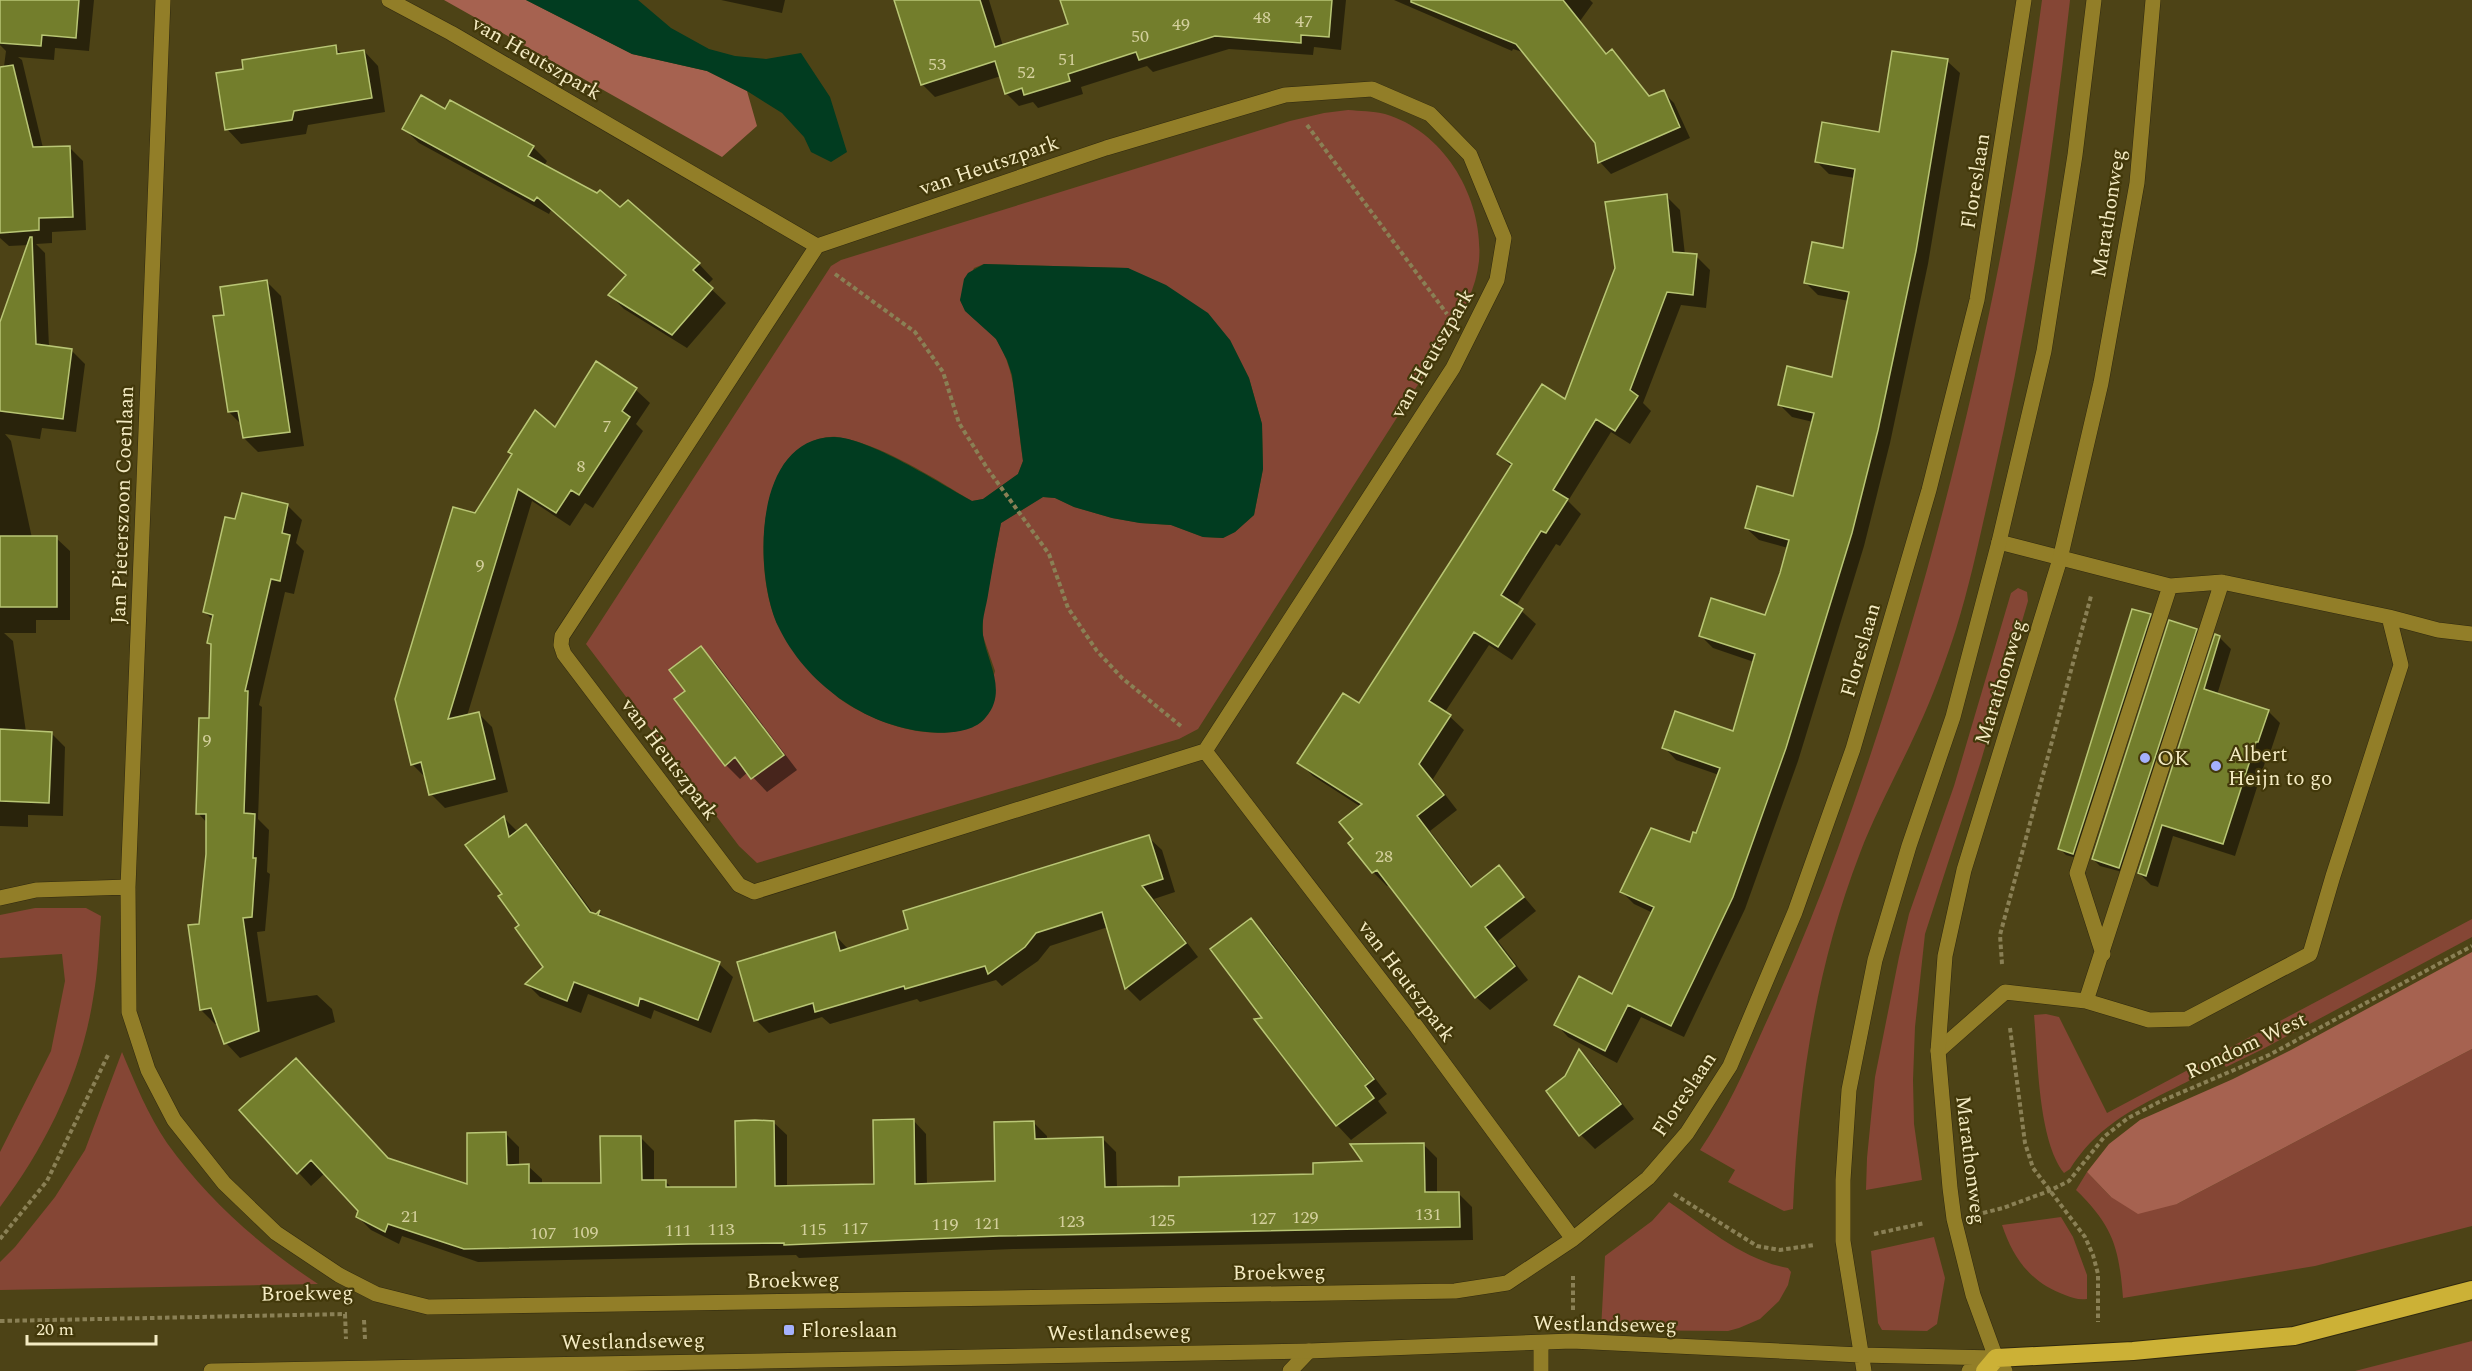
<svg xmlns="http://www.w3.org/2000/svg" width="2472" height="1371" viewBox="0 0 2472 1371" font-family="Spectral,serif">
<rect width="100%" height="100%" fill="#4d4316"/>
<path fill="#854635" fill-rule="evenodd" d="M2042,0H2070C2052,162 2029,323 1992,483C1981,531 1971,581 1956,629C1945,663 1933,696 1918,728C1899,770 1876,811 1860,853C1816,967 1798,1088 1793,1209L1784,1211L1728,1182L1735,1170L1700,1150C1726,1112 1745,1070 1764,1027C1791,968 1816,909 1838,848C1938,573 2004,289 2042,0Z
M1348,110C1360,111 1373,111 1385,114C1446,132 1484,200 1479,261C1476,288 1464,310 1451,333L1198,729L1179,739L757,863L739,846L586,644L831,266L841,260L1290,121L1324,113ZM984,264L1128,268L1230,340L1249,378L1262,424L1263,469L1254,515L1235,532L1223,538L1203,537L1171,525L1140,523L1112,518L1074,507L1055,498L1043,497L1001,523L983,616V636L995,671L981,722C941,747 875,724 840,699C831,693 784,637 779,627C755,582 755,469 807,444C816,439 827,436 837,437C880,443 935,479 972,501L983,499L1018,474L1023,461C1016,420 1019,378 998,342C987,324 970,322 960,300L974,268Z
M2018,588L2027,592L2028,601L1980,764L1925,934L1915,1027L1913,1080L1914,1124L1922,1180L1866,1190L1867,1158L1875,1077L1899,957L1909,914L1954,786L2011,593Z
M35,908H86L101,916C99,943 98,972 93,999C81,1075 46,1146 0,1207V1152L51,1051L65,981L62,954L0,958V915Z
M2472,919V937L2261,1050L2226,1067L2222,1062C2166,1098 2109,1108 2070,1169L2064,1173C2038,1140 2038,1058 2034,1015L2046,1014L2059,1017L2107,1113Z
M2472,1049V1226L2315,1266L2123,1298C2119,1247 2113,1226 2076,1190L2087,1172L2111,1197L2177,1204Z
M122,1052C135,1083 148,1115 167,1143C208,1200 260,1246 318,1284L0,1290V1262L15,1247L55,1197L85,1150Z
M1669,1202C1706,1227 1743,1260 1788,1268L1791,1272L1788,1285L1779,1301L1760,1319L1739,1328L1728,1331L1601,1330L1605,1256L1652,1221Z
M2061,1217L2073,1237L2087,1275V1299C2078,1300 2073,1298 2065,1295C2031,1283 2013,1258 2002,1225Z
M1934,1237L1945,1278L1937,1324L1927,1331L1882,1330L1878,1323L1871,1251Z
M2472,1341V1371H2355Z"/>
<path fill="#a66250" d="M444,0H526L632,54L707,71L747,91L757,126L722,157Z
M2472,952V1049L2177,1204L2138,1214L2111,1197L2087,1172L2109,1144L2140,1120L2233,1079L2291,1050Z"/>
<path fill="#013c20" d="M526,0H638L671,28L709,49L735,56L766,59L801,53L830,97L847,152L831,162L811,152L804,137L782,113L747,91L707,71L632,54Z
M984,264L1128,268L1166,285L1208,313L1230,340L1249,378L1262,424L1263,469L1254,515L1235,532L1223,538L1203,537L1171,525L1140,523L1112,518L1074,507L1055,498L1043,497L1001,523C996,547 992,571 988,595C986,608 981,621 983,635C987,662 1008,691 986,717C974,733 946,734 927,732C865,726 805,683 778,626C754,574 752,439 833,437C866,436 941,484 972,501L983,499L1018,474L1023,461L1012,375L1007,360L996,339L965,311L960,300L964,279L968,273Z"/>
<path fill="#0007" d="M0,0H94L89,51L55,48L54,60L18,57L22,60L43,148L69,147L83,161L86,230L52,232V243L36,244L45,253L49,347L71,350L85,364L76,432L42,428L40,439L5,434L11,441L32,538H56L70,551V620H36V633H4L13,641L26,732L51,733L65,747L63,816L28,815V827L0,826V326L29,245L9,246L0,238V97L6,51L0,45Z
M721,0H785L782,13Z
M896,0H989L1003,46L1070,25L1062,0H1346L1341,50L1314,47L1313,55L1229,49L1153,72L1147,66L1081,87L1083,94L1038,108L1033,102L1019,106L1006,93L1001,76L935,97L922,84Z
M1394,0H1590L1593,3L1580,21L1607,55L1612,51L1623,63L1650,97L1663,92L1674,103L1690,138L1611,174L1600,162L1597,142L1526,53L1513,49L1512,51Z
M335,47L343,55L364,51L378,66L385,112L308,125L306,134L241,144L227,129Z
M1947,61L1960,73L1928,264L1890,443L1864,546L1798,761L1745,909L1684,1037L1641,1017L1617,1063L1568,1037L1556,1024L1613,996L1653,913L1634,904L1622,892L1691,844L1697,835L1719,775L1676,760L1664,747L1734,733L1754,662L1713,648L1701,636L1766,617L1788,548L1759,540L1746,528L1794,497L1813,422L1792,417L1780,405L1834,379L1849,301L1818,295L1805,282L1844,250L1855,178L1829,174L1816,161L1880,134Z
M446,111L533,147L547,161L544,166L621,210L699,264L713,279L707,285L726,303L687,348L624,309L610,295L627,276L551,210L549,214L419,143L404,129Z
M1666,196L1680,210L1685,255L1696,256L1710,270L1706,308L1681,305L1643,403L1651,411L1630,444L1611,432L1568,501L1581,514L1560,546L1556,544L1516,606L1536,624L1512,660L1489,645L1445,712L1464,730L1433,779L1457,810L1430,831L1473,887L1499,867L1536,911L1498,941L1528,980L1490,1010L1476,997L1390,884L1387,886L1373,872L1355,840L1361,807L1313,776L1299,762L1359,705L1512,467L1499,454L1566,401Z
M267,282L281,296L304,446L258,452L244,438L242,425L229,412L226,316Z
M597,363L636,390L650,403L636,424L643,431L593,508L585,503L570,526L532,501L467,716L478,713L492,727L508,792L445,808L431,794L427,779L413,765L396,700L476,515L555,429Z
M243,495L288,506L302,520L296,543L304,551L294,594L285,592L259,705L262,707L258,819L269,830L267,872L270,874L265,931L257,932L267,1002L317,995L332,1009L335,1022L240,1058L226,1043L218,1024H215L201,1010V925L208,824L198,813L210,720L212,646L209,642L214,621L205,612L237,521Z
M2150,616L2157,623L2080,859L2066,855L2059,848Z
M2196,630L2203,637L2126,873L2100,866L2093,859Z
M2219,637L2231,649L2217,695L2268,711L2280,723L2270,753H2268L2235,856L2173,836L2158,887L2151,885L2139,873Z
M701,648L715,662L797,770L767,792L748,772L740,779L726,765L687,692Z
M504,818L518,832L525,826L539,840L596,917L600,913L607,920L719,964L733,977L711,1033L654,1010L651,1019L588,994L581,1013L540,997L527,984L544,967L504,894Z
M1148,837L1162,850L1175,892L1154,899L1198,957L1140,1001L1127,988L1108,927L1050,946L1038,961L1002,986L996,980L920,1002L917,999L830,1024L822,1017L769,1033L756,1020L834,934L848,949L910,930Z
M1251,920L1265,934L1387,1094L1378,1101L1387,1113L1351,1140L1337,1125L1256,1020L1265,1019Z
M1580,1051L1593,1065L1634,1119L1595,1149L1581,1135L1566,1077Z
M241,1110L469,1186L506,1134L519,1147V1166H528L542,1179V1184H603L640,1137L654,1151V1181H665L672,1188L738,1189L773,1122L787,1135V1187L876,1186L913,1120L926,1134L927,1185L997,1182L1033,1122L1047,1136V1140L1103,1139L1116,1152L1117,1188L1181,1187L1315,1175L1423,1144L1437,1158V1194H1459L1472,1207L1473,1240L1013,1249L799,1258L796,1255L478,1262L402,1236L399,1244L371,1230L357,1216L359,1211L325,1173L311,1186Z"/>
<path fill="#737e2c" stroke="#b9c675" stroke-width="1.5" d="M0,0H79L76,38L42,35L41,46L0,43Z
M894,0H980L995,47L1068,24L1060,0H1332L1329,37L1301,35V43L1215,36L1139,60L1136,52L1068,74L1070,81L1024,95L1022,88L1005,94L995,61L921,85Z
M1411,0H1563L1606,54L1612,49L1649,96L1664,90L1680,127L1598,163L1595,143L1516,44L1411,2Z
M336,45L337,54L364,50L372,98L294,111L292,120L225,130L216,73L243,69L242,60Z
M1892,51L1948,59L1916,251L1878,430L1852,533L1786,748L1733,897L1694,979L1671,1026L1628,1005L1605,1051L1554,1025L1579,976L1612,994L1654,907L1620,892L1651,828L1690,842L1693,832L1696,833L1720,768L1662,748L1675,711L1733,731L1755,654L1699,636L1711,598L1765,615L1780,573L1789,540L1745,528L1757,486L1793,496L1814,413L1778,405L1787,366L1832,377L1849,292L1804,283L1812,242L1843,248L1855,169L1815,162L1822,122L1879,132Z
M13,65L33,147L70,146L73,217L39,218V230L0,233V67Z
M421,95L445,109L450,100L534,146L528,156L597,193L600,190L620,207L628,200L700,263L693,270L713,288L672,335L608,295L626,275L537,197L534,201L402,129Z
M1667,194L1673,252L1697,254L1693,295L1667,292L1630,390L1638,396L1615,431L1596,419L1553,490L1568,499L1546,533L1541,531L1501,595L1523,609L1498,647L1474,632L1429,701L1451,715L1419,764L1444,795L1417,816L1471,887L1499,865L1524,897L1485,927L1515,966L1475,998L1377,870L1372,873L1348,843L1353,839L1339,822L1362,804L1297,763L1343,693L1359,703L1461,545L1512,464L1497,454L1542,384L1565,399L1615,268L1605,202Z
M30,237H32L36,344L72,349L63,419L0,411V322Z
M267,280L290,432L243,438L238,411L228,412L213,316L224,315L220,287Z
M596,361L637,388L622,411L630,417L579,495L571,490L556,513L518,489L448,719L479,712L495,779L429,795L421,762L411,765L395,699L453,507L475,513L512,454L508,452L535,410L555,427Z
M242,493L288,504L282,533L290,535L280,581L271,579L245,691H248L244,813L255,814L253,858H256L252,917L243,918L259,1031L224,1044L211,1008L200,1010L188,925L199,924L206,854V814H196L199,718H209L211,644L207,643L213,615L203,612L225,517L235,519Z
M0,536H57V607H0Z
M2132,609L2151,614L2073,854L2058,849Z
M2169,620L2197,629L2119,868L2092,859Z
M2215,634L2220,636L2204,689L2269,710L2258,742H2256L2223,844L2162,825L2146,876L2138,873Z
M701,646L784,755L751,779L735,757L725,766L674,699L685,691L669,670Z
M0,729L52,732L49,803L0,801Z
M504,816L509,837L526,824L590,912L596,914L600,910L598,915L720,962L698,1020L640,998L638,1006L574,982L567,1001L525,984L543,967L515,928L519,925L498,896L502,894L465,845Z
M1149,835L1163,879L1142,886L1186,943L1125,989L1102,912L1036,933L1025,947L988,974L985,966L905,989L904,986L815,1012L813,1003L754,1021L737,962L835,932L840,951L908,929L903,911Z
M1251,918L1374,1079L1365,1086L1374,1098L1336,1126L1254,1019L1262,1018L1210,949Z
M1579,1049L1621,1104L1579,1136L1546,1091L1565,1076Z
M296,1058L388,1158L467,1184V1133L506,1132L507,1165L529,1164V1183H601L600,1136H641L642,1180H666V1187H736L735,1121L755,1120L774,1121L775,1186L874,1184L873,1120L914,1119L915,1184L995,1181L994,1122L1034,1121L1035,1139L1103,1137L1105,1187L1179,1186V1177L1313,1174V1163L1362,1161L1350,1144L1424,1143L1425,1192H1459L1460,1227L999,1236L784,1245V1243L689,1244L464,1249L388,1224L385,1232L356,1217L358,1211L311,1160L297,1174L239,1110Z"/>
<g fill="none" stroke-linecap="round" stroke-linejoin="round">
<g stroke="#30290f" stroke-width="16">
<path id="lane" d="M1999,542L2170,586L2222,582L2389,617L2438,630L2472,634
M2103,954L2077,873L2170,586
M2086,1001L2222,582
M1938,1051L2005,992L2086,1001L2149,1020L2187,1019L2310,954L2333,876L2401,665L2389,617"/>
</g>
<g stroke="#30290f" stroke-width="16">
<path id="street" d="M163,0L128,887L129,1012L148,1070L174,1120L224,1183L276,1233L339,1275L376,1294L428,1307L1455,1291L1507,1283L1573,1239L1648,1178L1687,1133L1730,1066L1795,912L1853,749L1929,490L1977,300L2024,0
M389,0L451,33L817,246L1106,148L1285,95L1372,89L1430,114L1470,155L1504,238L1497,280L1453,368L1205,751L754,892L739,885L564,654L561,645L562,636L817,246
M1205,751L1416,1026L1573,1239
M0,898L36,890L128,887
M1541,1343V1371
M1290,1371L1309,1351"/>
</g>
<g stroke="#30290f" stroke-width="16">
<path id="secondary" d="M211,1371L1309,1351L1572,1341L1860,1355L1996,1358
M1864,1371L1843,1241V1180L1849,1090L1875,960L1909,846L1953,717L1999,542L2044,351L2075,155L2094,0
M1969,1371L1993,1359
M2005,1371L1996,1358L1973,1295L1954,1219L1950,1188L1938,1051L1945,956L1964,870L2060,559L2101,383L2137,183L2153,0"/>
</g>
<g stroke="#30290f" stroke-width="20">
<path id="highway" d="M1985,1371L1996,1358L2133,1351L2294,1336L2472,1290"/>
</g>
<path stroke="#8a8055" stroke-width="4" stroke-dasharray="4.5 3" stroke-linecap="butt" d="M1307,125L1447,314
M835,274L915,332L943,372L959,423L987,468L1049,554L1068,608L1097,651L1122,678L1182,727
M2002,964L2000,935L2091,596
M2010,1028L2025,1143L2033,1168L2085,1237L2093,1255L2098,1274V1322
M1674,1194L1757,1246L1780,1250L1814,1245
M1983,1213L2003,1208L2049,1191L2069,1181L2105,1136L2128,1118L2159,1102L2269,1055L2472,946
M1874,1234L1925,1223
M0,1239L47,1181L109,1053
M1573,1310V1276
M345,1314L346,1339
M364,1320L365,1339
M0,1321L347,1314"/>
<use href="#lane" stroke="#927e28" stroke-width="15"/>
<use href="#street" stroke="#927e28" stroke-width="15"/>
<use href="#secondary" stroke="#927e28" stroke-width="15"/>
<use href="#highway" stroke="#ccb136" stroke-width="18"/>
</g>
<g fill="#a5b1fc" stroke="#42380a" stroke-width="2">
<circle cx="2145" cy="758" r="6"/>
<circle cx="2216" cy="766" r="6"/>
<rect x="783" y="1324" width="12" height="12" rx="3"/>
</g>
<g text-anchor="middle" stroke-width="4.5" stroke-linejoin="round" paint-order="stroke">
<g font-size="18" fill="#d4d09d">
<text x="1262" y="23">48</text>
<text x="1304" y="27">47</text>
<text x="1181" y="30">49</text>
<text x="1140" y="42">50</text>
<text x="1067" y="65">51</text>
<text x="937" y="70">53</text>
<text x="1026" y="78">52</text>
<text x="607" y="432">7</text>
<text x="581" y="472">8</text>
<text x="480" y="571">9</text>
<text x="207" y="746">9</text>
<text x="1384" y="862">28</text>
<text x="1428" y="1220">131</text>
<text x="410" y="1222">21</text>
<text x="1305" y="1223">129</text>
<text x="1263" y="1224">127</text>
<text x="1162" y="1226">125</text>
<text x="1071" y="1227">123</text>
<text x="987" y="1229">121</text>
<text x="945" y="1230">119</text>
<text x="855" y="1234">117</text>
<text x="721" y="1235">113</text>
<text x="813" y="1235">115</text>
<text x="678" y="1236">111</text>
<text x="585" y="1238">109</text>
<text x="543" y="1239">107</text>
</g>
<g font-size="21" fill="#f4ebc3" stroke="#42380a">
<text transform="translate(537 58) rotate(30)" y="7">van Heutszpark</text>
<text transform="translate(989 165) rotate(-19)" y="7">van Heutszpark</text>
<text transform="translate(1975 181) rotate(-81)" y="7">Floreslaan</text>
<text transform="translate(2108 213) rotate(-81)" y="7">Marathonweg</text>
<text transform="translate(1432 353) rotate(-60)" y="7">van Heutszpark</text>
<text transform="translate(122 505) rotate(-88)" y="7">Jan Pieterszoon Coenlaan</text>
<text transform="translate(1860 650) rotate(-74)" y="7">Floreslaan</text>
<text transform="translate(2000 682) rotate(-73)" y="7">Marathonweg</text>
<text transform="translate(670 759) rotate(53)" y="7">van Heutszpark</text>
<text transform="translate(1407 981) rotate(53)" y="7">van Heutszpark</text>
<text transform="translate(2246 1045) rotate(-25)" y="7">Rondom West</text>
<text transform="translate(1684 1094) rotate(-56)" y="7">Floreslaan</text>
<text transform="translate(1971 1160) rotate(83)" y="7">Marathonweg</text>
<text transform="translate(1279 1272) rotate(-1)" y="7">Broekweg</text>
<text transform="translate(793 1280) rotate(-1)" y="7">Broekweg</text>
<text transform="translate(307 1293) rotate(-1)" y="7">Broekweg</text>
<text transform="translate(1605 1324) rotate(1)" y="7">Westlandseweg</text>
<text transform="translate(1119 1332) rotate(-1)" y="7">Westlandseweg</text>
<text transform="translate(633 1341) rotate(-1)" y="7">Westlandseweg</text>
</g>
<g font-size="21" fill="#f4ebc3" stroke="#42380a" text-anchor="start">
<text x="2228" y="761">Albert<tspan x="2228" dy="24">Heijn to go</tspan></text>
<text x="2157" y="765">OK</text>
<text x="801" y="1337">Floreslaan</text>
</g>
</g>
<path d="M27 1335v9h129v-9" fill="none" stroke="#f4ebc3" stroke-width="3"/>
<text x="36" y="1335" font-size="18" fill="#f4ebc3" stroke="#42380a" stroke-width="4.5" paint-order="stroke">20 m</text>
</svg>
